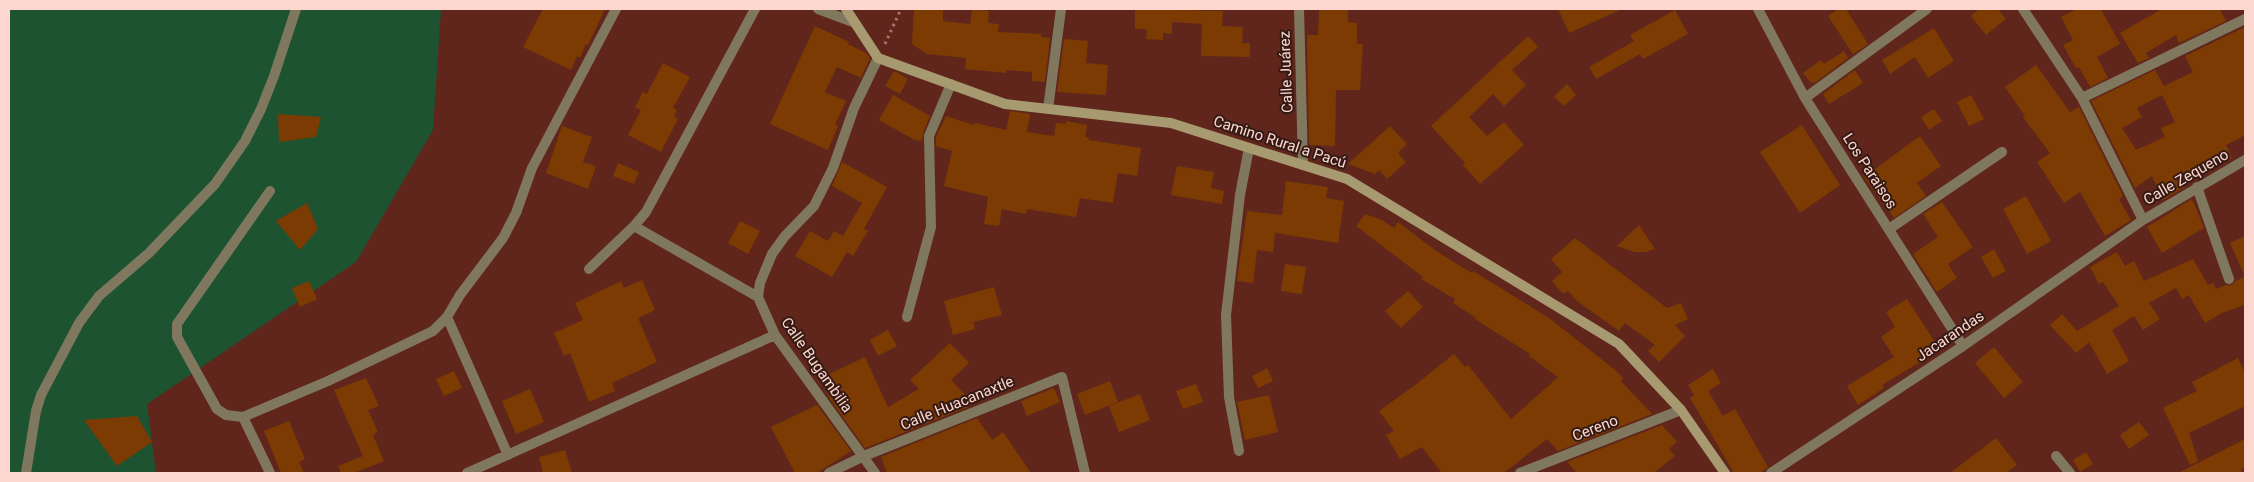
<svg xmlns="http://www.w3.org/2000/svg" width="2254" height="482" viewBox="0 0 2254 482" font-family="Roboto,sans-serif">
<rect width="100%" height="100%" fill="#60261b"/>
<path fill="#1d5331" d="M9,9H441L433,130L356,262L147,404L156,473H9Z"/>
<path fill="#7c3b03" fill-rule="evenodd" d="M543,9H605L588,45L586,44L580,58L577,56L571,70L523,47Z
M914,9L943,10V21L970,24L972,9L989,11L988,23L999,24L998,32L1041,34V37L1050,38L1045,82L1032,81V72L1006,70V73L965,69L966,58L927,54L912,44Z
M1135,9L1223,11L1222,26L1243,27L1242,43H1250V57L1201,56L1202,24L1172,22V34L1163,33V40L1146,39L1147,29H1135Z
M1319,9H1348V22L1357,23V44H1363L1360,90H1336L1335,146L1309,145L1307,35H1318Z
M1558,9H1622L1569,33Z
M1839,9H1846L1868,44L1853,54L1828,16Z
M1979,9H1998L2006,19L1986,35L1971,16Z
M2077,9H2101L2120,44L2097,57L2108,78L2090,87L2079,67L2076,68L2063,45L2073,40L2061,17Z
M2162,9H2220L2226,21L2179,43L2176,35L2146,53L2149,58L2138,63L2120,33Z
M1675,10L1688,34L1643,59L1640,54L1596,79L1589,67L1634,41L1630,35Z
M815,26L849,42L848,44L866,53L870,58L861,78L837,67L825,92L846,101L835,124L838,126L828,150L770,124Z
M2245,27V135L2226,145L2232,158L2185,182L2182,183L2185,187L2163,200L2152,176L2135,188L2091,101L2155,70L2164,86L2193,72L2185,56ZM2162,95L2175,122L2161,128L2165,137L2136,150L2122,128L2142,117L2137,108Z
M1934,28L1954,61L1928,78L1915,57L1890,74L1882,60Z
M1528,36L1538,47L1512,70L1526,85L1504,106L1493,94L1469,117L1487,136L1504,122L1524,145L1480,184L1463,165L1465,163L1431,126Z
M1064,39L1088,41L1086,63L1108,65L1106,95L1057,92Z
M1844,51L1848,58L1816,82L1811,83L1803,73L1821,60L1824,64Z
M663,63L690,77L673,108L677,110L674,116L678,119L661,152L628,135L641,110L635,107L643,92L647,94Z
M2036,65L2070,112L2079,107L2123,196L2119,199L2131,220L2105,236L2080,192L2064,203L2037,162L2050,153L2023,117L2025,116L2005,87Z
M1855,70L1863,83L1829,104L1823,94Z
M894,71L908,79L900,94L885,86Z
M1567,84L1576,95L1564,106L1554,96Z
M893,95L930,116L923,133L922,141L915,140L879,120Z
M1971,95L1984,119L1969,126L1957,102Z
M1934,109L1942,121L1929,130L1921,117Z
M1010,111L1030,114L1027,132L1054,136L1056,123L1066,124V121L1087,125L1085,137L1089,138V140L1141,148L1137,176L1118,173L1113,203L1080,198L1076,217L1027,209L1026,214L1002,209L999,226L984,224L988,197L944,186L952,151L936,146V137L946,116L974,125L975,123L1006,130Z
M278,114L321,117L316,137L279,142Z
M1802,125L1840,185L1800,213L1760,152Z
M562,126L592,137L583,162L596,166L588,189L546,173Z
M1390,126L1407,144L1398,153L1406,162L1387,179L1379,170L1375,174L1348,164Z
M1920,136L1941,166L1917,183L1926,196L1894,218L1864,177Z
M842,162L887,187L864,229L868,231L853,256L847,252L832,277L795,256L810,231L828,241L834,231L843,236L862,203L832,186Z
M618,163L639,172L634,184L613,176Z
M1177,166L1214,172L1211,188L1224,191L1222,204L1171,195Z
M1286,181L1328,187L1326,198L1344,201L1338,243L1275,233L1273,252L1257,250L1253,283L1237,281L1247,211L1282,215Z
M2026,196L2051,241L2027,254L2003,209Z
M2192,199L2204,228L2162,253L2147,227Z
M1942,202L1973,247L1948,264L1957,278L1937,292L1913,254L1938,237L1923,214Z
M307,203L318,229L300,250L276,221Z
M1365,214L1382,220L1394,228L1398,222L1436,251L1472,273L1473,271L1549,318L1614,369L1623,378L1621,381L1652,414L1558,451L1547,439L1504,473H1442L1422,447L1400,459L1386,435L1394,431L1379,411L1415,385L1454,354L1465,367L1468,365L1511,419L1558,377L1529,356L1530,354L1475,319L1476,318L1453,303L1455,299L1421,279L1423,277L1356,226Z
M740,221L760,231L748,254L728,243Z
M1639,225L1655,249L1645,252H1635L1617,246Z
M2245,236V305L2222,313L2205,323L2189,295L2182,299L2176,288L2149,303L2160,319L2143,330L2134,316L2112,330L2129,361L2107,374L2089,342L2076,353L2050,325L2062,314L2077,331L2119,306L2103,282L2099,284L2090,267L2117,252L2125,266L2134,261L2144,281L2193,259L2208,285L2213,283L2216,289L2226,285H2232L2235,281L2245,277L2230,243Z
M1575,238L1667,308L1681,303L1688,319L1675,325L1685,336L1659,362L1648,351L1655,345L1625,323L1619,331L1577,301L1568,291L1563,294L1552,281L1562,272L1551,259Z
M1994,249L2006,271L1993,278L1981,257Z
M1285,264L1306,267L1302,294L1281,291Z
M642,280L655,310L638,318L657,362L612,383L615,391L589,402L570,353L564,356L554,333L583,320L575,303L621,281L624,288Z
M309,281L317,299L300,307L292,288Z
M994,287L1002,315L973,322L975,329L953,335L944,301Z
M1408,291L1423,307L1401,328L1385,311Z
M1907,299L1940,350L1882,385L1884,388L1858,405L1847,386L1894,357L1881,337L1895,327L1886,312Z
M888,330L897,346L878,356L870,340Z
M950,343L969,363L951,380L970,400L966,404L968,407L865,448L830,399L821,378L865,357L888,407L919,389L910,380Z
M1994,347L2023,382L2004,398L1975,363Z
M2238,358L2245,373V406L2189,433L2198,461L2190,465L2163,408L2197,391L2192,382Z
M1267,368L1273,381L1258,388L1252,376Z
M1713,369L1721,383L1708,391L1723,416L1735,409L1768,467L1760,473H1734L1690,398L1694,395L1688,385Z
M454,371L462,388L444,396L436,379Z
M366,378L379,406L368,410L378,432L373,435L384,461L354,473H341L338,466L363,456L334,390Z
M1110,381L1118,402L1085,415L1077,394Z
M1196,384L1203,402L1183,409L1176,391Z
M1054,388L1060,402L1027,416L1021,401Z
M530,389L544,422L516,434L502,401Z
M1140,394L1150,420L1119,432L1109,406Z
M1269,395L1278,432L1245,440L1237,402Z
M817,405L851,451L817,473H795L771,427Z
M137,416L152,442L117,466L84,420Z
M977,418L992,440L1003,432L1031,473H887L881,457Z
M289,421L305,459L299,462L304,473H281L264,431Z
M2139,422L2149,435L2129,449L2120,435Z
M1662,425L1677,442L1669,449L1675,456L1654,473H1577L1567,462Z
M1996,438L2017,465L2006,473H1950Z
M2245,439V467L2241,469L2243,473H2178Z
M565,450L572,473H543L539,457Z
M2086,452L2093,464L2080,472L2073,460Z"/>
<g fill="none" stroke-linecap="round" stroke-linejoin="round">
<path stroke="#a8776e" stroke-width="3" stroke-dasharray="2.5 4" stroke-linecap="butt" d="M885,44L901,9"/>
<path stroke="#80785e" stroke-width="10" d="M818,9L853,22
M1299,9L1303,165
M1758,9L1805,98L1963,346
M2023,9L2082,98L2143,220
M1805,98L1927,9
M2082,98L2245,19
M1048,109L1061,9
M2197,187L2229,279
M270,191L177,324V337L217,409L226,415L243,417L328,381L433,331L447,317L460,295L503,238L516,213L532,168L616,9
M634,226L758,297
M1889,229L2002,152
M589,269L634,226L646,212L755,9
M447,317L508,455
M907,317L931,227L929,136L951,84
M243,417L270,473
M1239,451L1229,397L1226,315L1240,195L1249,148
M2056,456L2070,473
M26,473L36,411L41,395L79,323L99,296L149,253L215,184L245,141L261,109L274,76L296,9
M467,473L775,335
M829,473L864,456L1062,377L1085,473
M875,473L775,335L758,297L760,283L772,254L785,236L814,206L833,168L854,108L878,58
M1520,473L1681,410
M1771,473L1963,346L2143,220L2245,160"/>
<path stroke="#a79a70" stroke-width="10" d="M846,9L878,58L1005,104L1171,123L1347,179L1619,344L1681,410L1725,473"/>
</g>
<g text-anchor="middle" stroke-width="4" stroke-linejoin="round" paint-order="stroke">
<g font-size="15" fill="#fdd7cf" stroke="#341a14">
<text transform="translate(1286 72) rotate(-92)" y="5">Calle Juárez</text>
<text transform="translate(1280 142) rotate(18)" y="5">Camino Rural a Pacú</text>
<text transform="translate(1870 171) rotate(57)" y="5">Los Paraisos</text>
<text transform="translate(2186 177) rotate(-30)" y="5">Calle Zequeno</text>
<text transform="translate(1950 336) rotate(-34)" y="5">Jacarandas</text>
<text transform="translate(817 365) rotate(55)" y="5">Calle Bugambilia</text>
<text transform="translate(957 403) rotate(-22)" y="5">Calle Huacanaxtle</text>
<text transform="translate(1595 428) rotate(-21)" y="5">Cereno</text>
</g>
</g>
<rect width="2254" height="482" fill="none" stroke="#fdd7cf" stroke-width="20"/>
</svg>
